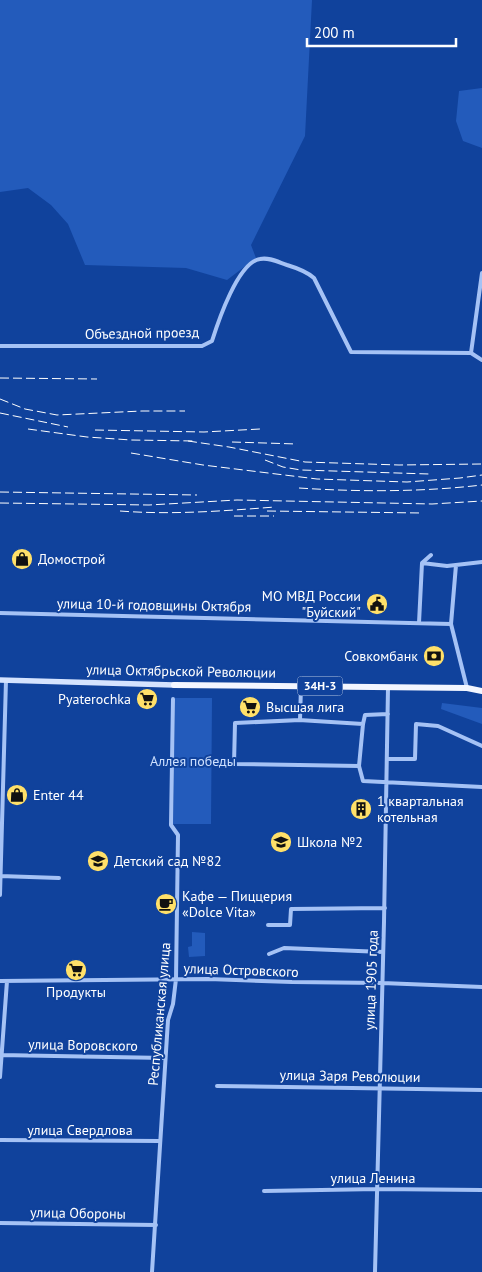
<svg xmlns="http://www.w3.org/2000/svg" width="482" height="1272" viewBox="0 0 482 1272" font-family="'PT Sans',sans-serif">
<rect width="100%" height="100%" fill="#10429c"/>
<path fill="#235bbb" d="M0,0H312L305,136L251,245L256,258L227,280L186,268L85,265L68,224L51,205L28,188L0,192Z
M482,88V148L463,141L456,121L459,91Z
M175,698H212L211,824H173Z
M442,703L482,708V724L441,709Z
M192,932L205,933V956L189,957L188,947L192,946Z"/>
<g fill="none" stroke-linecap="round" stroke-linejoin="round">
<path stroke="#a5c2f5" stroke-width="4" d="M0,346H202L212,341C218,322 238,262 260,259C269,257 278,262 287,265C297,268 306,271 314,278L351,352L471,353L482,360
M471,353L482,273
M422,563L447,566L482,562
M456,565L451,624L467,688
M0,613L451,624
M419,623L422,563L431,555
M301,686L300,720L235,723L234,764L359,766L363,781L482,787
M299,720L363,724L365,715L388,714
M387,759H415L416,724L438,726L482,746
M359,766L363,724
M0,876L59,878
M0,895L6,680
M268,925H290L291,909L385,908
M269,954L284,948L383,952
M0,981L209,979L292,982L382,983L482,987
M0,1055L165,1058
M0,1077L7,981
M217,1086L482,1090
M0,1140L160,1141
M264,1191L378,1189L482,1190
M0,1223L156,1225
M152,1272L168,1020L173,1004L176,979L178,835L171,825L173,699
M375,1272L384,922L388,688"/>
<path stroke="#d5e3fe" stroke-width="5.5" d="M0,680L174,685"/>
<path stroke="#f3f6ff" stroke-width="6" d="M174,685L467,688L482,691"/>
<path stroke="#fff" stroke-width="1" stroke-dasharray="9 4" stroke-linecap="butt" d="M0,378L97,379
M0,399L25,409L57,415L142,411H185
M0,413L68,427
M28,429L87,437L131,440L194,441
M95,430L204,432L260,429
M188,441L229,447L305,462L399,465L482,464
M232,442L297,444
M131,453L203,465L317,479L407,482L460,478L482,475
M265,460L283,467L301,470L429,474
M299,488C360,492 422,492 482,485
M0,492L197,495
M0,503L149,505L237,500L432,504L482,501
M120,511C172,515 223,511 275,507
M267,511L422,513
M234,516H274"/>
</g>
<defs>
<g id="shop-disc" transform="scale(1.125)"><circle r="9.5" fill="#ffe069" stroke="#10429c"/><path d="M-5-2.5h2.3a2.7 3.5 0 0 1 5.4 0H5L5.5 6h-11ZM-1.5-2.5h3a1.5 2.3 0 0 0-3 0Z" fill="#111"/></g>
<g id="civic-disc" transform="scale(1.125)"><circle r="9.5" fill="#ffe069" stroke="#10429c"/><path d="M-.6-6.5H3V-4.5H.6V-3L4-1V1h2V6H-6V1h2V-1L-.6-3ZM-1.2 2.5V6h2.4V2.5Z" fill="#111"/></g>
<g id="bank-disc" transform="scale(1.125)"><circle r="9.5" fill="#ffe069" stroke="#10429c"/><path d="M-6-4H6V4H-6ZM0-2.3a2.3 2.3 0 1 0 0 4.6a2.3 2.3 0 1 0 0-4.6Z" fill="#111"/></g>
<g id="supermarket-disc" transform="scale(1.125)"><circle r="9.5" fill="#ffe069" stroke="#10429c"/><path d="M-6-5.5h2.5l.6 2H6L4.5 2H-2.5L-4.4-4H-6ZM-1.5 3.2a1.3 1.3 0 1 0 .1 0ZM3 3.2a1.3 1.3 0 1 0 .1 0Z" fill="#111"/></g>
<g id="building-disc" transform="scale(1.125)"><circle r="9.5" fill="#ffe069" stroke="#10429c"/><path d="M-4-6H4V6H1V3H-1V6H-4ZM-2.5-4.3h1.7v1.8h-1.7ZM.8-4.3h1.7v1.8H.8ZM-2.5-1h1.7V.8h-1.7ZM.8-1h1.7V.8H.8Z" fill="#111"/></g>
<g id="school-disc" transform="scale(1.125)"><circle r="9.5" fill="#ffe069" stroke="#10429c"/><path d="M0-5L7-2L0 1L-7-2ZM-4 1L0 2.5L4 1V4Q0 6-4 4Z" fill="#111"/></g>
<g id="cafe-disc" transform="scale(1.125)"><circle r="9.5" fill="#ffe069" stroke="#10429c"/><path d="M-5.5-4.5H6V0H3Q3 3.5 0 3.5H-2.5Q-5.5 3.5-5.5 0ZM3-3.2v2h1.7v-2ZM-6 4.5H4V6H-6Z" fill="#111"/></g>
</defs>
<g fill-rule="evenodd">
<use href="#shop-disc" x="22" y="559"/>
<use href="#civic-disc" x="377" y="604"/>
<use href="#bank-disc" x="434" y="656"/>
<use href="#supermarket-disc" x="147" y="699"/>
<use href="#supermarket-disc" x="250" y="707"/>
<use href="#shop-disc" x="17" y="795"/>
<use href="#building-disc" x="361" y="809"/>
<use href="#school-disc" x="281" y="842"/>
<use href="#school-disc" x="98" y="861"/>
<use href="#cafe-disc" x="166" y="904"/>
<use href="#supermarket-disc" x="76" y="970"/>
</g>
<g text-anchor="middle" stroke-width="4" stroke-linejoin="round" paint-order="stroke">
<rect fill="#10429c" stroke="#b7c6e1" stroke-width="1" x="297.5" y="676.5" width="45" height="19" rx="4"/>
<g font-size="12" font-weight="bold" fill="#fff">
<text x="320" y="690">34Н-3</text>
</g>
<g font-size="14" fill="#fff" stroke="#10429c">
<text transform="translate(142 333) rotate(-1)" y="5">Объездной проезд</text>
<text transform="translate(154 605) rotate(1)" y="5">улица 10-й годовщины Октября</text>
<text transform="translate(181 671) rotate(1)" y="5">улица Октябрьской Революции</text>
<text transform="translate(241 970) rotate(2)" y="5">улица Островского</text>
<text transform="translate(371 980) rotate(-88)" y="5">улица 1905 года</text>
<text transform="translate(159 1014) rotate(-85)" y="5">Республиканская улица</text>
<text transform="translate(83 1045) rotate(1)" y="5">улица Воровского</text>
<text transform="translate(350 1076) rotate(1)" y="5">улица Заря Революции</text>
<text x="80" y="1135">улица Свердлова</text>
<text x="373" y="1183">улица Ленина</text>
<text transform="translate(78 1213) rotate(1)" y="5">улица Обороны</text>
</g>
<g font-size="14" fill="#fff" stroke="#10429c" text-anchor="start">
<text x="38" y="564">Домострой</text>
<text x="361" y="601" text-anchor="end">МО МВД России<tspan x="361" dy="16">"Буйский"</tspan></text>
<text x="418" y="661" text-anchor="end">Совкомбанк</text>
<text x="131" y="704" text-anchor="end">Pyaterochka</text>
<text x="266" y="712">Высшая лига</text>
<text x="33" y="800">Enter 44</text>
<text x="377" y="806">1 квартальная<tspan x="377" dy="16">котельная</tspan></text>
<text x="297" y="847">Школа №2</text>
<text x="114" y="866">Детский сад №82</text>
<text x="182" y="901">Кафе — Пиццерия<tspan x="182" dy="16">«Dolce Vita»</tspan></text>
<text x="76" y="997" text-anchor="middle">Продукты</text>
</g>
<g font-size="14" fill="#cee0fe" stroke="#10429c">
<text x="193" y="766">Аллея победы</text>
</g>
</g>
<path d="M307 38v8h149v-8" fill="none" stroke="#ffffff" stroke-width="2.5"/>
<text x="314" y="38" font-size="15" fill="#ffffff" stroke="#10429c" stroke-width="4" paint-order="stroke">200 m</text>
</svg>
